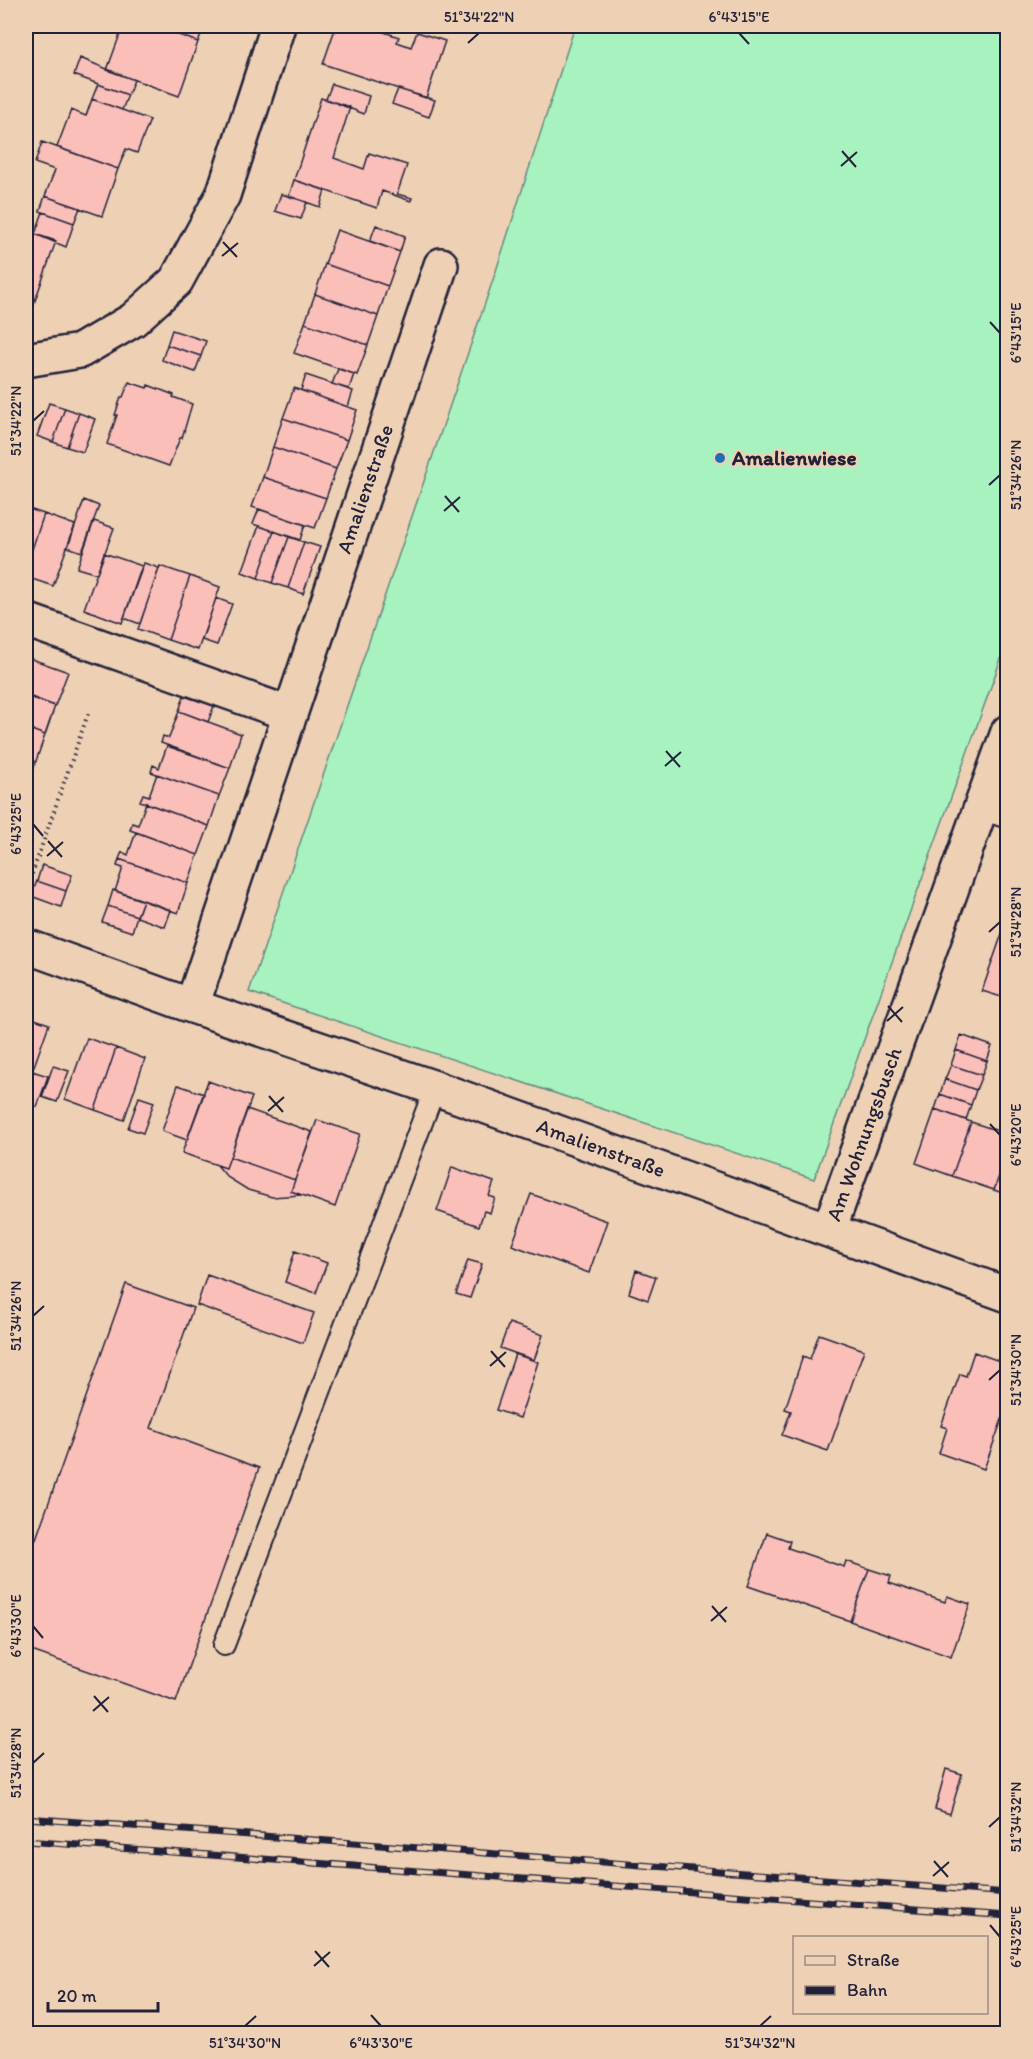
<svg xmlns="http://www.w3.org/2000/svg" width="1033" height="2059" viewBox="0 0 1033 2059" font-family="Itim,sans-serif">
<rect width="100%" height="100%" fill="#eed1b5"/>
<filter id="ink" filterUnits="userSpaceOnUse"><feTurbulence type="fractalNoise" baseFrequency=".0167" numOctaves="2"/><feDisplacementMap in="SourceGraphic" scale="12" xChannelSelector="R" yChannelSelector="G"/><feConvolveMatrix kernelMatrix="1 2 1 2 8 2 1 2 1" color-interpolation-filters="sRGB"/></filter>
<g filter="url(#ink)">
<path fill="#a8f2c0" stroke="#658a7e" stroke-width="1.5" d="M575,26H1007V642L814,1179L249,992L495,274Z"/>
<path fill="#fbbfba" stroke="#22223b" stroke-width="1.5" d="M123,26H154L198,42L179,96L107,70Z
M154,26H204L198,42Z
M336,26H366L399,37L397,42L411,47L417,32L445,41L426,98L323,64Z
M80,58L134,80L128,95L74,75Z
M98,84L128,95L122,110L92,99Z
M332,84L369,96L364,114L326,99Z
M398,89L435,100L429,117L392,104Z
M321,98L350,107L334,158L364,169L369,153L407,165L397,194L412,198L411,201L382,191L377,208L294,180Z
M92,99L150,120L137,153L126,149L118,169L57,147L71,110L86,116Z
M42,142L118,169L102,216L45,196L55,170L35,163Z
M294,180L325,190L320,207L289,196Z
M281,194L307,202L301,219L275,211Z
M45,196L80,208L74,223L40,211Z
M43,212L74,223L66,247L35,234Z
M376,225L405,236L400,252L370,241Z
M337,230L400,252L388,286L325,264Z
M26,231L56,241L31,312L26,310Z
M325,264L388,286L378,316L315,294Z
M315,294L378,316L368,345L305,323Z
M305,323L368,345L357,375L294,353Z
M172,330L206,341L201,356L167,345Z
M167,345L201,356L195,372L162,360Z
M338,369L354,374L349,389L332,384Z
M306,375L353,391L348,407L301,390Z
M129,382L147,388L148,385L174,395L173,397L192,404L182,438H180L169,466L107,444L117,415H115L121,397H123Z
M294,388L357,410L347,440L283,418Z
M49,403L65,408L53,442L37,436Z
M65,408L79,413L67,447L53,442Z
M79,413L95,419L83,452L67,447Z
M283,418L347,440L336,469L273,447Z
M273,447L336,469L326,498L263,477Z
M263,477L326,498L315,528L252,507Z
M84,500L99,506L82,552L68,547Z
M26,508L44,514L26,567Z
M259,509L305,525L300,540L253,524Z
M44,514L75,525L53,586L26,577V567Z
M94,521L114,528L97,574L77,568Z
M259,526L274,531L258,578L242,572Z
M274,531L289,537L272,583L258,578Z
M289,537L304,542L288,588L272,583Z
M304,542L320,547L303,594L288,588Z
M104,553L142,566L122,623L84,609Z
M144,563L159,568L140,624L124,618Z
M160,566L190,576L168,640L138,629Z
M190,576L220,587L198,650L168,640Z
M216,598L232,604L217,645L202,640Z
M26,657L68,672L55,706L26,695Z
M26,696L55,706L45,735L26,728Z
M184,696L214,706L208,722L179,711Z
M179,711L241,734L230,768L161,743L163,736L169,738Z
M26,728L45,735L35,764L26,760Z
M167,746L230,768L219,796L151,772L153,765L159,768Z
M26,760L35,764L26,791Z
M157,774L219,796L209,826L140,801L143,794L149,796Z
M146,803L209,826L198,855L130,830L132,823L138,825Z
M136,832L198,855L188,883L119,859L122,852L128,855Z
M119,859L188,883L178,913L115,891L123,868L117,866Z
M42,865L72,875L66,891L37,881Z
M37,881L66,891L61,907L31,896Z
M113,890L143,900L137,916L108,906Z
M143,900L171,910L165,927L137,917Z
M108,906L137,916L132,932L102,922Z
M1004,928L1008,929V999L982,991Z
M26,1016L49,1024L27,1086L26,1085Z
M961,1035L992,1046L987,1061L956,1050Z
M87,1038L116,1048L95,1110L65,1099Z
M116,1048L145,1059L124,1120L95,1110Z
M956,1050L987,1061L982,1075L951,1065Z
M951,1065L982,1075L976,1090L945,1079Z
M53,1066L69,1071L57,1102L42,1097Z
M32,1071L48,1076L37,1107L26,1103V1090Z
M945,1079L976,1090L971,1105L940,1094Z
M208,1081L252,1097L226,1168L182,1153Z
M178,1085L204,1094L187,1140L162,1131Z
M940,1094L971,1105L966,1120L935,1109Z
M139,1097L154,1102L143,1133L128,1128Z
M247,1109L312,1132L295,1180L230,1157Z
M935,1109L971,1122L952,1176L916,1163Z
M317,1120L360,1134L335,1207L291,1191Z
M971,1122L1008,1134V1151L994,1190L952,1176Z
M1008,1151V1195L994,1190Z
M230,1157L295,1180L291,1191L301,1195L272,1197L248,1190L227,1177L217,1165L226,1168Z
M452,1167L494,1182L489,1196L495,1198L490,1213L484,1211L479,1226L437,1211Z
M531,1194L607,1221L589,1273L512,1245Z
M295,1251L327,1263L316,1293L285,1282Z
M468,1260L482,1264L470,1298L456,1294Z
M636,1270L656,1277L648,1300L629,1293Z
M207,1275L314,1313L303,1343L197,1305Z
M126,1284L193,1308L151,1428L259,1468L176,1702L26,1649V1567Z
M509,1323L543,1335L534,1360L500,1348Z
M819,1334L864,1350L828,1451L782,1435L791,1411L785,1409L803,1356L810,1359Z
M974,1352L1008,1364V1403L984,1469L939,1453L947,1428L941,1426L960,1374L966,1376Z
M515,1354L538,1362L520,1418L496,1410Z
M767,1533L790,1541L788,1548L844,1567L846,1561L869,1569L850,1621L748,1586Z
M869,1569L891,1576L889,1583L945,1602L947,1596L970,1604L951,1657L850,1621Z
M946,1769L962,1774L950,1814L935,1809Z"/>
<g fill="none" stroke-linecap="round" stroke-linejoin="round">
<g stroke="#22223b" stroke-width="24">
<path id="lane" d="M981,809L1008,818
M224,1645L435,1088"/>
</g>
<g stroke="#22223b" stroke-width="38">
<path id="street" d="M26,360L80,351L133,320L176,281L223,195L278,26
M26,620L290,714
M26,946L192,1006L435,1088L1008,1295
M192,1006L441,265
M829,1230L1008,732"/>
</g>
<path stroke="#22223b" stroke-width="4" stroke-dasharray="1.5 4.5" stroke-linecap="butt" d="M26,891L89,711"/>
<use href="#lane" stroke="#eed1b5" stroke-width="20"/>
<use href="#street" stroke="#eed1b5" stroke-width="33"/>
<g stroke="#22223b" stroke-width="7">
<path id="rail" d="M26,1818L1008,1893
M26,1841L1008,1916"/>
</g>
<use href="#rail" stroke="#eed1b5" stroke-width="4.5" stroke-dasharray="14" stroke-linecap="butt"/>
</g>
</g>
<path fill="none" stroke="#22223b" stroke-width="2" d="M739,33L749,44M468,43L479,33M842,151L856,167M841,166L857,152M223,242L237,257M222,256L238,243M990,322L1000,333M33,421L44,411M989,485L1000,475M445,496L459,512M444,511L460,497M666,751L680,767M665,766L681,752M33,824L43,836M48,841L62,857M47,856L63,842M989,932L1000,922M888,1006L902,1022M887,1021L903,1007M269,1096L283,1112M268,1111L284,1097M990,1124L1000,1135M33,1316L44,1306M491,1351L505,1367M490,1366L506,1352M989,1380L1000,1370M712,1606L726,1622M711,1621L727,1607M33,1626L43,1638M94,1696L108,1712M93,1711L109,1697M33,1763L44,1753M989,1827L1000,1817M934,1861L948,1877M933,1876L949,1862M990,1925L1000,1937M315,1951L329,1967M314,1966L330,1952M371,2015L381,2026M245,2026L256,2016M760,2026L771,2016"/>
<circle fill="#1f6fb2" stroke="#eed1b5" stroke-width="2" cx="720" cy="458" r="6"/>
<g text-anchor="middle" stroke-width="5" stroke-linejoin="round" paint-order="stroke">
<g font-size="21" font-weight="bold" fill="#22223b" stroke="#eed1b5" text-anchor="start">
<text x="732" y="465">Amalienwiese</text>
</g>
<g font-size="21" fill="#22223b" stroke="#eed1b5">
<text transform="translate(365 489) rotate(-71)" y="7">Amalienstraße</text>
<text transform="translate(864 1134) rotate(-70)" y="7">Am Wohnungsbusch</text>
<text transform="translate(601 1148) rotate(20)" y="7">Amalienstraße</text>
</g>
</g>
<rect width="1033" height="2059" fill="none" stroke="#eed1b5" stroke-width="66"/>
<rect x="793" y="1936" width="195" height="78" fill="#eed1b5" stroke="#9c8b84" stroke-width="1.5"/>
<rect x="805" y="1956" width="30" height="9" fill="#eed1b5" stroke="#9c8b84" stroke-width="1.5"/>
<text x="847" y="1966" font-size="18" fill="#22223b">Straße</text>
<rect x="805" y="1986" width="30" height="9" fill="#22223b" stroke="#9c8b84" stroke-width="1.5"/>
<text x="847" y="1996" font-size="18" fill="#22223b">Bahn</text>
<path d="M48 2002v9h110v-9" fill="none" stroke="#22223b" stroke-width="3"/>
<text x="57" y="2002" font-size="18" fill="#22223b" stroke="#eed1b5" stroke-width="4.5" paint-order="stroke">20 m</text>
<rect x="33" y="33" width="967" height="1993" fill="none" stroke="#22223b" stroke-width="2"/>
<g font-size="15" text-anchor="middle" fill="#22223b">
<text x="479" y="22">51°34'22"N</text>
<text x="739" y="22">6°43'15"E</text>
<text transform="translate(1016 333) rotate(-90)" y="5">6°43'15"E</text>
<text transform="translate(16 421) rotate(-90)" y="5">51°34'22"N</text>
<text transform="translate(1016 475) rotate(-90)" y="5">51°34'26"N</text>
<text transform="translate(16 824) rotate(-90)" y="5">6°43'25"E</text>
<text transform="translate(1016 922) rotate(-90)" y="5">51°34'28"N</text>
<text transform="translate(1016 1135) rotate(-90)" y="5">6°43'20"E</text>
<text transform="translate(16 1316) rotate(-90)" y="5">51°34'26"N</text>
<text transform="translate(1016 1370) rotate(-90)" y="5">51°34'30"N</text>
<text transform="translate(16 1626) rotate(-90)" y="5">6°43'30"E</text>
<text transform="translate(16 1763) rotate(-90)" y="5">51°34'28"N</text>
<text transform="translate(1016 1817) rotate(-90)" y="5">51°34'32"N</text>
<text transform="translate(1016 1937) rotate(-90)" y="5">6°43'25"E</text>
<text x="245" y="2048">51°34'30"N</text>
<text x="381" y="2048">6°43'30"E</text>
<text x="760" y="2048">51°34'32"N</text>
</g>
</svg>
